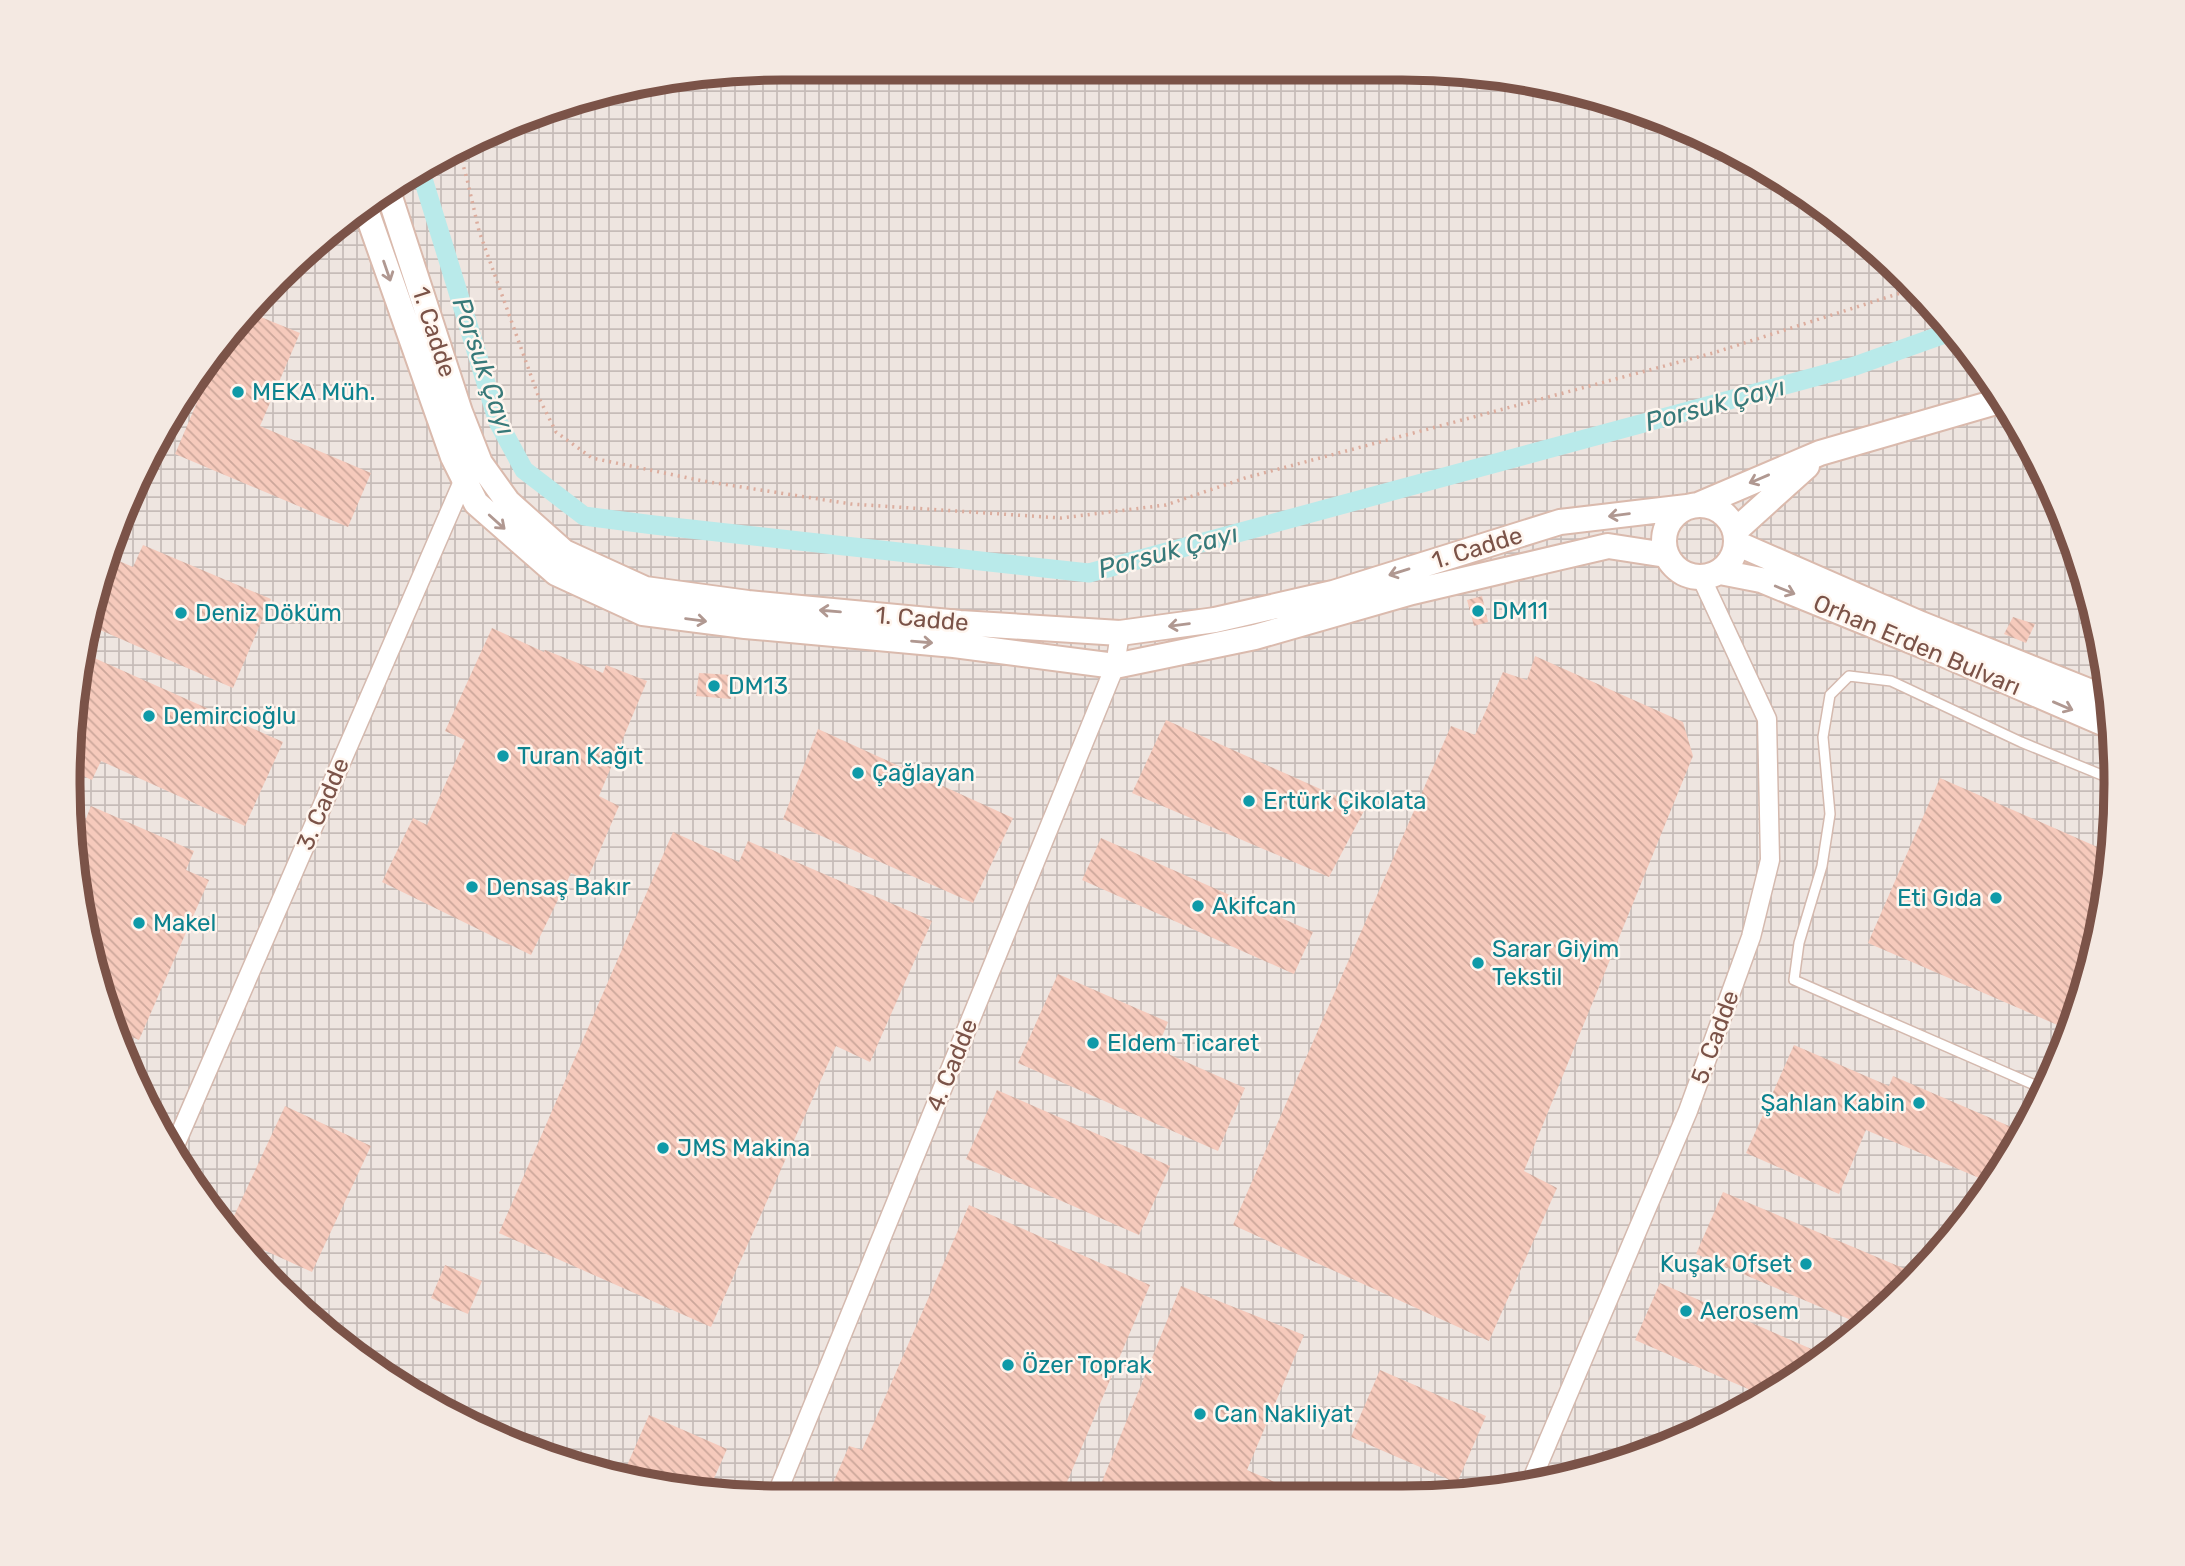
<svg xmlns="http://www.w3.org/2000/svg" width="2185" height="1566" viewBox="0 0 2185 1566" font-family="Rubik,sans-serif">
<defs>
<pattern id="industrial-grid" width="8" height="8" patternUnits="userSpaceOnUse" patternTransform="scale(1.75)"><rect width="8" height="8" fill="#eee5e0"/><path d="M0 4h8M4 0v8" fill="none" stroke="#c6bcb8"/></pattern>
<pattern id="building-back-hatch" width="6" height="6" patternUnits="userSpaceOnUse" patternTransform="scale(1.75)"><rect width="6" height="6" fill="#f6cabc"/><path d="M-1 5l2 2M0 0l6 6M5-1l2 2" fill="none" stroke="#cca79b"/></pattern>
</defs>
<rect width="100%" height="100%" fill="#fef1e7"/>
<path fill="url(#industrial-grid)" d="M783,68H1402L1542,82L1675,123L1760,164L1873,245L1940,312L2021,426L2079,554L2111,690L2115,830L2092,968L2043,1099L1969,1218L1873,1321L1718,1424L1631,1460L1496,1492L737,1496L598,1473L467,1424L348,1350L245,1254L188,1180L123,1057L74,876V689L106,554L142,467L246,311L386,188L467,142L598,93Z"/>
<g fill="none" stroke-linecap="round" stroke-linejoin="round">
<path stroke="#b9eaea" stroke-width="19" d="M420,169L498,422L524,470L584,516L654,525L1089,573L1855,366L1953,331"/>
</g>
<path fill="url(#building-back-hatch)" d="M246,311L300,333L260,426L371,473L348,527L175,454L218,353Z
M143,545L271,599L233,688L91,626L119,561L133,567Z
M1482,596L1488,622L1474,626L1467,600Z
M2013,617L2035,624L2026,643L2004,634Z
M492,628L544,652L545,650L603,673L606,665L647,681L599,796L619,806L587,880L571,873L531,955L382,882L413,818L427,825L465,740L445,731Z
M83,653L283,742L245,826L101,761L92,780L74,772V689Z
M1535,656L1683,722L1693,756L1524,1171L1557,1188L1489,1341L1233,1225L1451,726L1475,735L1503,672L1527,680Z
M699,673L732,675L731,699L696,696Z
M1166,720L1365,809L1329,877L1132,793Z
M818,729L1013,818L973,903L783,819Z
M1940,778L2111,853L2092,968L2069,1030L1868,943Z
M91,806L194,851L186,870L209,880L139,1040L116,1030L74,876V822L83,826Z
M673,832L739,862L748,841L932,921L870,1062L836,1046L711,1327L499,1233Z
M1101,838L1313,932L1294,974L1082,880Z
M1058,974L1168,1022L1157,1049L1245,1088L1218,1151L1018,1063Z
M1794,1045L1889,1086L1893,1076L2023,1132L1991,1183L1866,1130L1839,1194L1746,1153Z
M997,1090L1170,1166L1139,1235L966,1159Z
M285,1106L371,1146L312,1272L231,1235L227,1231Z
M1723,1192L1917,1274L1873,1321L1865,1326L1696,1254Z
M969,1205L1150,1285L1062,1494L842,1496L830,1490L849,1446L862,1450Z
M445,1265L482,1281L468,1314L431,1298Z
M1660,1283L1823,1354L1762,1395L1635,1340Z
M1181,1286L1304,1335L1247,1470L1300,1493L1097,1494Z
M1380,1370L1486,1416L1457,1483L1351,1437Z
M649,1415L727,1449L708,1492L622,1477Z"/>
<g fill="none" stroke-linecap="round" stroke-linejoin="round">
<g stroke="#d4b9ae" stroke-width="12">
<path id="lane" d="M2046,1090L1794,980L1799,943L1822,866L1830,814L1823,737L1830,695L1849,676L1891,681L2021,742L2114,780"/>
</g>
<g stroke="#d4b9ae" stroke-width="21">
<path id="street" d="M173,1150L464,479L469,474
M1530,1484L1688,1111L1751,937L1770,860L1767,719L1701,577
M776,1496L1115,666L1120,633"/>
</g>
<g stroke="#dabaad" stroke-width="28">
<path id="secondary" d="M387,188L460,412L480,463L508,502L564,552L645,589L748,603L960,623L1120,633L1215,620L1333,593L1560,522L1687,507
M365,207L453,457L476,503L556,573L643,613L745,626L954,645L1115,666L1255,637L1412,592L1608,546L1666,555
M1698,505L1820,453L2003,400
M1664 541a36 36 0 1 1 72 0a36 36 0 1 1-72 0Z
M1735,531L1807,466
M1736,543L1921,624L2111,700
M1720,572L1761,580L1936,651L2112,727"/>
</g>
<path stroke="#dcad9e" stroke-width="3.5" stroke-dasharray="2 5" stroke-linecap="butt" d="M458,147L467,179L479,231L539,398L556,432L592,458L703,481L851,504L1061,518L1166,505L1245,478L1713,353L1916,288"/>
<use href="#lane" stroke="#fff" stroke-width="9"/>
<use href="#street" stroke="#fff" stroke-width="18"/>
<use href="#secondary" stroke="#fff" stroke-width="24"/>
</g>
<defs><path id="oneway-shaft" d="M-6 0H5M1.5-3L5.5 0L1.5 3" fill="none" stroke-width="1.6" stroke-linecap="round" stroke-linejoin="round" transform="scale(1.75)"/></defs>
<g stroke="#b09891">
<use href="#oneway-shaft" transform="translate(387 271) rotate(71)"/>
<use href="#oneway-shaft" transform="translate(1759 479) rotate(157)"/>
<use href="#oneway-shaft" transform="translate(1619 515) rotate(173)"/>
<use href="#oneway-shaft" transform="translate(497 522) rotate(42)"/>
<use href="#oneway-shaft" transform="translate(1399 572) rotate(163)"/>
<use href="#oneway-shaft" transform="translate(1785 590) rotate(22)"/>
<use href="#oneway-shaft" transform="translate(830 611) rotate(-175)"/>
<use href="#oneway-shaft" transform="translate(696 620) rotate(7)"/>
<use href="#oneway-shaft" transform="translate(1179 625) rotate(173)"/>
<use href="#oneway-shaft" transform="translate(922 642) rotate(5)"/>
<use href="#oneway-shaft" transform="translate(2063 706) rotate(23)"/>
</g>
<g fill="#0f9aa8" stroke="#fff6ef" stroke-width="2.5">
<circle cx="238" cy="392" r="7"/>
<circle cx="1478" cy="611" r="7"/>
<circle cx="181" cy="613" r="7"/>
<circle cx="714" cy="686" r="7"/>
<circle cx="149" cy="716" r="7"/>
<circle cx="503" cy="756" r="7"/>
<circle cx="858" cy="773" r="7"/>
<circle cx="1249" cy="801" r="7"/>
<circle cx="472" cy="887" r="7"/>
<circle cx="1996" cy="898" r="7"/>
<circle cx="1198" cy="906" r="7"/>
<circle cx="139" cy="923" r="7"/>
<circle cx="1478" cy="963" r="7"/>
<circle cx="1093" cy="1043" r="7"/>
<circle cx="1919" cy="1103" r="7"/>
<circle cx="663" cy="1148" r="7"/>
<circle cx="1806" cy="1264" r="7"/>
<circle cx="1686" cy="1311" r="7"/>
<circle cx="1008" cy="1365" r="7"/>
<circle cx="1200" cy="1414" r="7"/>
</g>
<g text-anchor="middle" stroke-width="5" stroke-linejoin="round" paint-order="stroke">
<g font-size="24" fill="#7b5348" stroke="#fff6ef">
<text transform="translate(434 332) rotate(72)" y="8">1. Cadde</text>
<text transform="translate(1477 548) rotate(-17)" y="8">1. Cadde</text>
<text transform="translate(922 619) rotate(5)" y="8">1. Cadde</text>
<text transform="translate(1917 645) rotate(23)" y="8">Orhan Erden Bulvarı</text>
<text transform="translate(323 804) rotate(-67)" y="8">3. Cadde</text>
<text transform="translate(1715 1037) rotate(-70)" y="8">5. Cadde</text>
<text transform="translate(952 1065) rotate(-68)" y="8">4. Cadde</text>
</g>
<g font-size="24" fill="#0d838f" stroke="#fff6ef" text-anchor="start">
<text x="252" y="400">MEKA Müh.</text>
<text x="1492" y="619">DM11</text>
<text x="195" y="621">Deniz Döküm</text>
<text x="728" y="694">DM13</text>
<text x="163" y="724">Demircioğlu</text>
<text x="517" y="764">Turan Kağıt</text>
<text x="872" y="781">Çağlayan</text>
<text x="1263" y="809">Ertürk Çikolata</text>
<text x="486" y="895">Densaş Bakır</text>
<text x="1982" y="906" text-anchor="end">Eti Gıda</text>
<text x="1212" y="914">Akifcan</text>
<text x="153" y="931">Makel</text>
<text x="1492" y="957">Sarar Giyim<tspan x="1492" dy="28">Tekstil</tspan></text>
<text x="1107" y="1051">Eldem Ticaret</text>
<text x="1905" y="1111" text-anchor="end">Şahlan Kabin</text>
<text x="677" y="1156">JMS Makina</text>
<text x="1792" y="1272" text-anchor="end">Kuşak Ofset</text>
<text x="1700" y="1319">Aerosem</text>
<text x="1022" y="1373">Özer Toprak</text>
<text x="1214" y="1422">Can Nakliyat</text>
</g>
<g font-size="26" font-style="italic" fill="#377979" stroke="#fff6ef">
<text transform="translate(484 366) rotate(71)" y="9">Porsuk Çayı</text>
<text transform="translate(1715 404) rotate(-15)" y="9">Porsuk Çayı</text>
<text transform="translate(1168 551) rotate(-15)" y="9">Porsuk Çayı</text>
</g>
</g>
<path d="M0 0H2185V1566H0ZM782 80H1402A702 702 0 0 1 2104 782V784A702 702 0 0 1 1402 1486H782A702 702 0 0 1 80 784V782A702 702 0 0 1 782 80Z" fill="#f4e9e2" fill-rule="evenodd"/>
<path fill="none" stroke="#7b5348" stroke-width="9" d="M782 80H1402A702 702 0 0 1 2104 782V784A702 702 0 0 1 1402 1486H782A702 702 0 0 1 80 784V782A702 702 0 0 1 782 80Z"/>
</svg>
